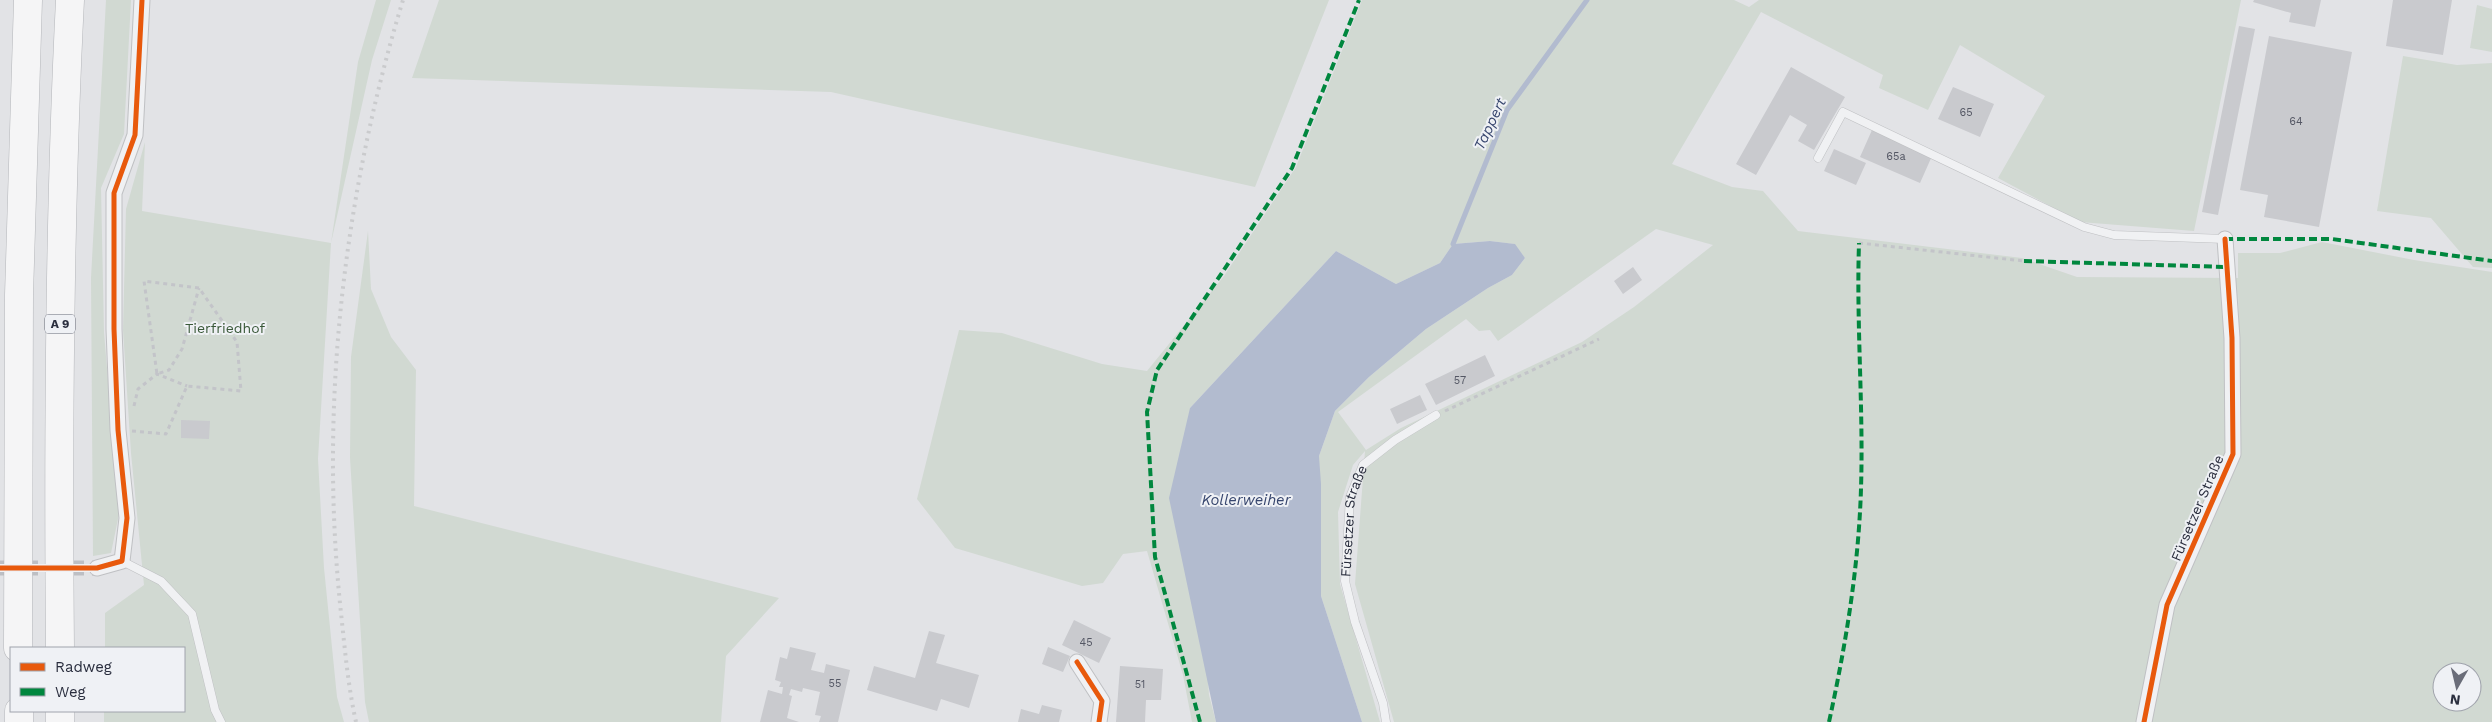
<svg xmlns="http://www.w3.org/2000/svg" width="2492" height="722" viewBox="0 0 2492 722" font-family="'Work Sans',sans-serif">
<rect width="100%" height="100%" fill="#e2e3e6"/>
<path fill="#d1d9d2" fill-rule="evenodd" d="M106,0H131L124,134L101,188L104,332L119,514L111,553L93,556L91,278Z
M376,0H391L372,60L331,243L318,459L324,568L337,697L344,722H104V711H184V648H105V613L144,585L131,453L123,330L126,209L145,142L142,211L331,243L358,62Z
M439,0H1329L1255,187L831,92L412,78Z
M1362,0H1734L1749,7L1759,0H2241L2194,231L2080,222L1998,178L2045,96L1960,45L1928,110L1879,88L1883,75L1761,12L1672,164L1732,187L1763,191L1798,231L2022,258L2077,277L2238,278V253H2280L2322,242L2414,260L2492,272V722H1394L1355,584L1365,451L1353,465L1338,512L1340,584L1380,722H1362L1321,596L1319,456L1335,411L1369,377L1426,329L1488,288L1512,275L1525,258L1514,244L1490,241L1453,244L1440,263L1396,284L1336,251L1190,408L1209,695L1216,722H1192L1183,675L1147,551L1123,554L1103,583L1082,586L955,548L917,499L959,330L1002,333L1102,364L1147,371L1224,276L1296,167ZM1656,229L1713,245L1634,307L1582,342L1401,428L1366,450L1338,412L1466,319L1479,331L1490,330L1498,341ZM2238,289L2240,433L2237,443ZM2442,672H2472V702H2442Z
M2477,5L2492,9V52L2470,48Z
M2403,56L2457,65L2492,63V268L2473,267L2431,218L2377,211Z
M368,231L371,289L391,337L416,370L414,506L779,598L726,656L721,722H369L365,702L350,458L351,357Z"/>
<path fill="#b2bbcf" d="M1490,241L1515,244L1525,258L1512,275L1488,288L1426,329L1369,377L1335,411L1319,456L1321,484V596L1362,722H1216L1169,498L1190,408L1336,251L1396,284L1440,263L1453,244Z"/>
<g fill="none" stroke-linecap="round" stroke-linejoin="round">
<path stroke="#b2bbcf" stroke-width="5" d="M1453,244L1507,110L1587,0"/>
</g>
<path fill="#c9cace" d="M2254,0H2321L2315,27L2289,22L2291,13L2253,2Z
M2393,0H2452L2443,55L2386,46Z
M2239,26L2255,29L2218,215L2202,212Z
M2269,36L2352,52L2319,227L2264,217L2268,195L2240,190Z
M1791,67L1845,97L1814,150L1798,141L1807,125L1790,115L1756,175L1736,164Z
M1953,87L1994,104L1980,137L1938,119Z
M1872,130L1932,156L1920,183L1860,157Z
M1834,149L1866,163L1856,185L1824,171Z
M1633,267L1642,280L1623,294L1614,281Z
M1485,355L1495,376L1436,405L1425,384Z
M1420,395L1427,410L1397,424L1390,409Z
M181,420L210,421L209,439L181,438Z
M1074,620L1111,638L1099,663L1062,645Z
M929,631L945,635L936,663L979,675L969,708L941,699L937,711L867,690L874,666L915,678Z
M790,647L816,653L811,670L824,673L826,664L850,670L838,722H819L821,716L815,715L820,692L803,688L802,692L791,689L789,695L792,696L787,718L799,722H760L768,690L782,694L783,687H779L781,682L775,680L780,657L787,659Z
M1048,647L1070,656L1063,672L1042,664Z
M1120,666L1163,669L1161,700H1146L1145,722H1116Z
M1042,705L1062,710L1059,722H1018L1021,709L1039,714Z"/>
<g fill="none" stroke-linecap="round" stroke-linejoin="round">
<path stroke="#bdbfc4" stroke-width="15" stroke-dasharray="15 8" stroke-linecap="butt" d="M0,568H97"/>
<g stroke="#bfc0c3" stroke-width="9">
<g id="lane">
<path d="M1818,158L1843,112L2084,227L2114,235L2225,239"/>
<path d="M122,561L161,581L192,614L215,710L221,722"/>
<path id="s1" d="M1386,722L1383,703L1355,622L1345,581L1350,497L1363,465L1395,440L1436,415"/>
</g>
</g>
<g stroke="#bfc0c3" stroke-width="17">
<path id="street" d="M97,568L122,561L127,518L118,430L114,329V193L135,135L142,0
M1077,662L1102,701L1099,722
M2144,722L2167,605L2233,454L2232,338L2225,239"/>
</g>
<g stroke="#b4b6ba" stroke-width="29">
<path id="highway" d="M18,648L19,295L28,0
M60,648C58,432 59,216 70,0
M19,711V722
M60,711V722"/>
</g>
<path stroke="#c3c4c9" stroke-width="3" stroke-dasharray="4 4" stroke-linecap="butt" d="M1859,243L2024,261
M134,406L138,389L157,374L187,386
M1445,411L1599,339
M132,431L166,434L187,386L241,391L237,342L199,288L144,281L157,374L169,370L182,349L199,288"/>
<use href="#lane" stroke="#f0f1f3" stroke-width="8"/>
<use href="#street" stroke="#f0f1f3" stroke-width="15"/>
<use href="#highway" stroke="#f5f5f6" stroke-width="28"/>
<path stroke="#cacbcd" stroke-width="4" stroke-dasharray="2.5 5" stroke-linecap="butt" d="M356,722C348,686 345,650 341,613C319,408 343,197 403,0"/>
<path stroke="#00873e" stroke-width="4" stroke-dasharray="8 4" stroke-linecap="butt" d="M2225,239H2332L2492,261
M2024,261L2227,267
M1200,722L1155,557L1147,412L1157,370L1292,168L1359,0
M1829,722C1844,653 1856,583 1860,512C1865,422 1856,333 1859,243"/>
<g stroke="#eff1f5" stroke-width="8">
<path id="cycleway" d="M0,568H97L122,561L127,518L118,430L114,329V193L135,135L142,0
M1077,662L1102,701L1099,722
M2144,722L2167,605L2233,454L2232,338L2225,239"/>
</g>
<use href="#cycleway" stroke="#e8590c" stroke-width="5"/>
</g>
<g text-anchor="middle" stroke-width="4" stroke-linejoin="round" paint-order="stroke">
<g font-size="11" fill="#545764">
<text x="1966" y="116">65</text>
<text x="2296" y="125">64</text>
<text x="1896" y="160">65a</text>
<text x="1460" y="384">57</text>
<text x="1086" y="646">45</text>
<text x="835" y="687">55</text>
<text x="1140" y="688">51</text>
</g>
<rect fill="#eff1f5" stroke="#656875" stroke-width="1" x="45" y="314.5" width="30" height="19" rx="4"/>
<g font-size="12" font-weight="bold" fill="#2a2e3e">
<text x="60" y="328">A 9</text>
</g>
<g font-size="14" fill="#395838" stroke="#eff1f5">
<text x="225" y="333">Tierfriedhof</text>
</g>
<g font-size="14" fill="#2a2e3e" stroke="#eff1f5">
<text transform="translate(2197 508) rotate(-67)" y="5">Fürsetzer Straße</text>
<text dy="5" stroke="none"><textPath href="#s1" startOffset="208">Fürsetzer Straße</textPath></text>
</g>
<g font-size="15" font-style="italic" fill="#37466e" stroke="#eff1f5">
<text transform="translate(1490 124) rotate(-65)" y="5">Tappert</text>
<text x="1246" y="505">Kollerweiher</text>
</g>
</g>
<rect x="10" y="647" width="175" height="65" fill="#eff1f5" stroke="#a0a3ac"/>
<rect x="20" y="663" width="25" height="8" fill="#e8590c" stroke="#a0a3ac"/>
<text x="55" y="672" font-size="15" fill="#2a2e3e">Radweg</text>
<rect x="20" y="688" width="25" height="8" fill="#00873e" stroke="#a0a3ac"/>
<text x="55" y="697" font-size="15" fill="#2a2e3e">Weg</text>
<g transform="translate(2457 687) rotate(188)"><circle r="24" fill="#eff1f5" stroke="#a0a3ac"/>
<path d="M0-4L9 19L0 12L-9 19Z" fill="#6a6d79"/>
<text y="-8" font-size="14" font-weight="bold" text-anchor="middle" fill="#2a2e3e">N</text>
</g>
</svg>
